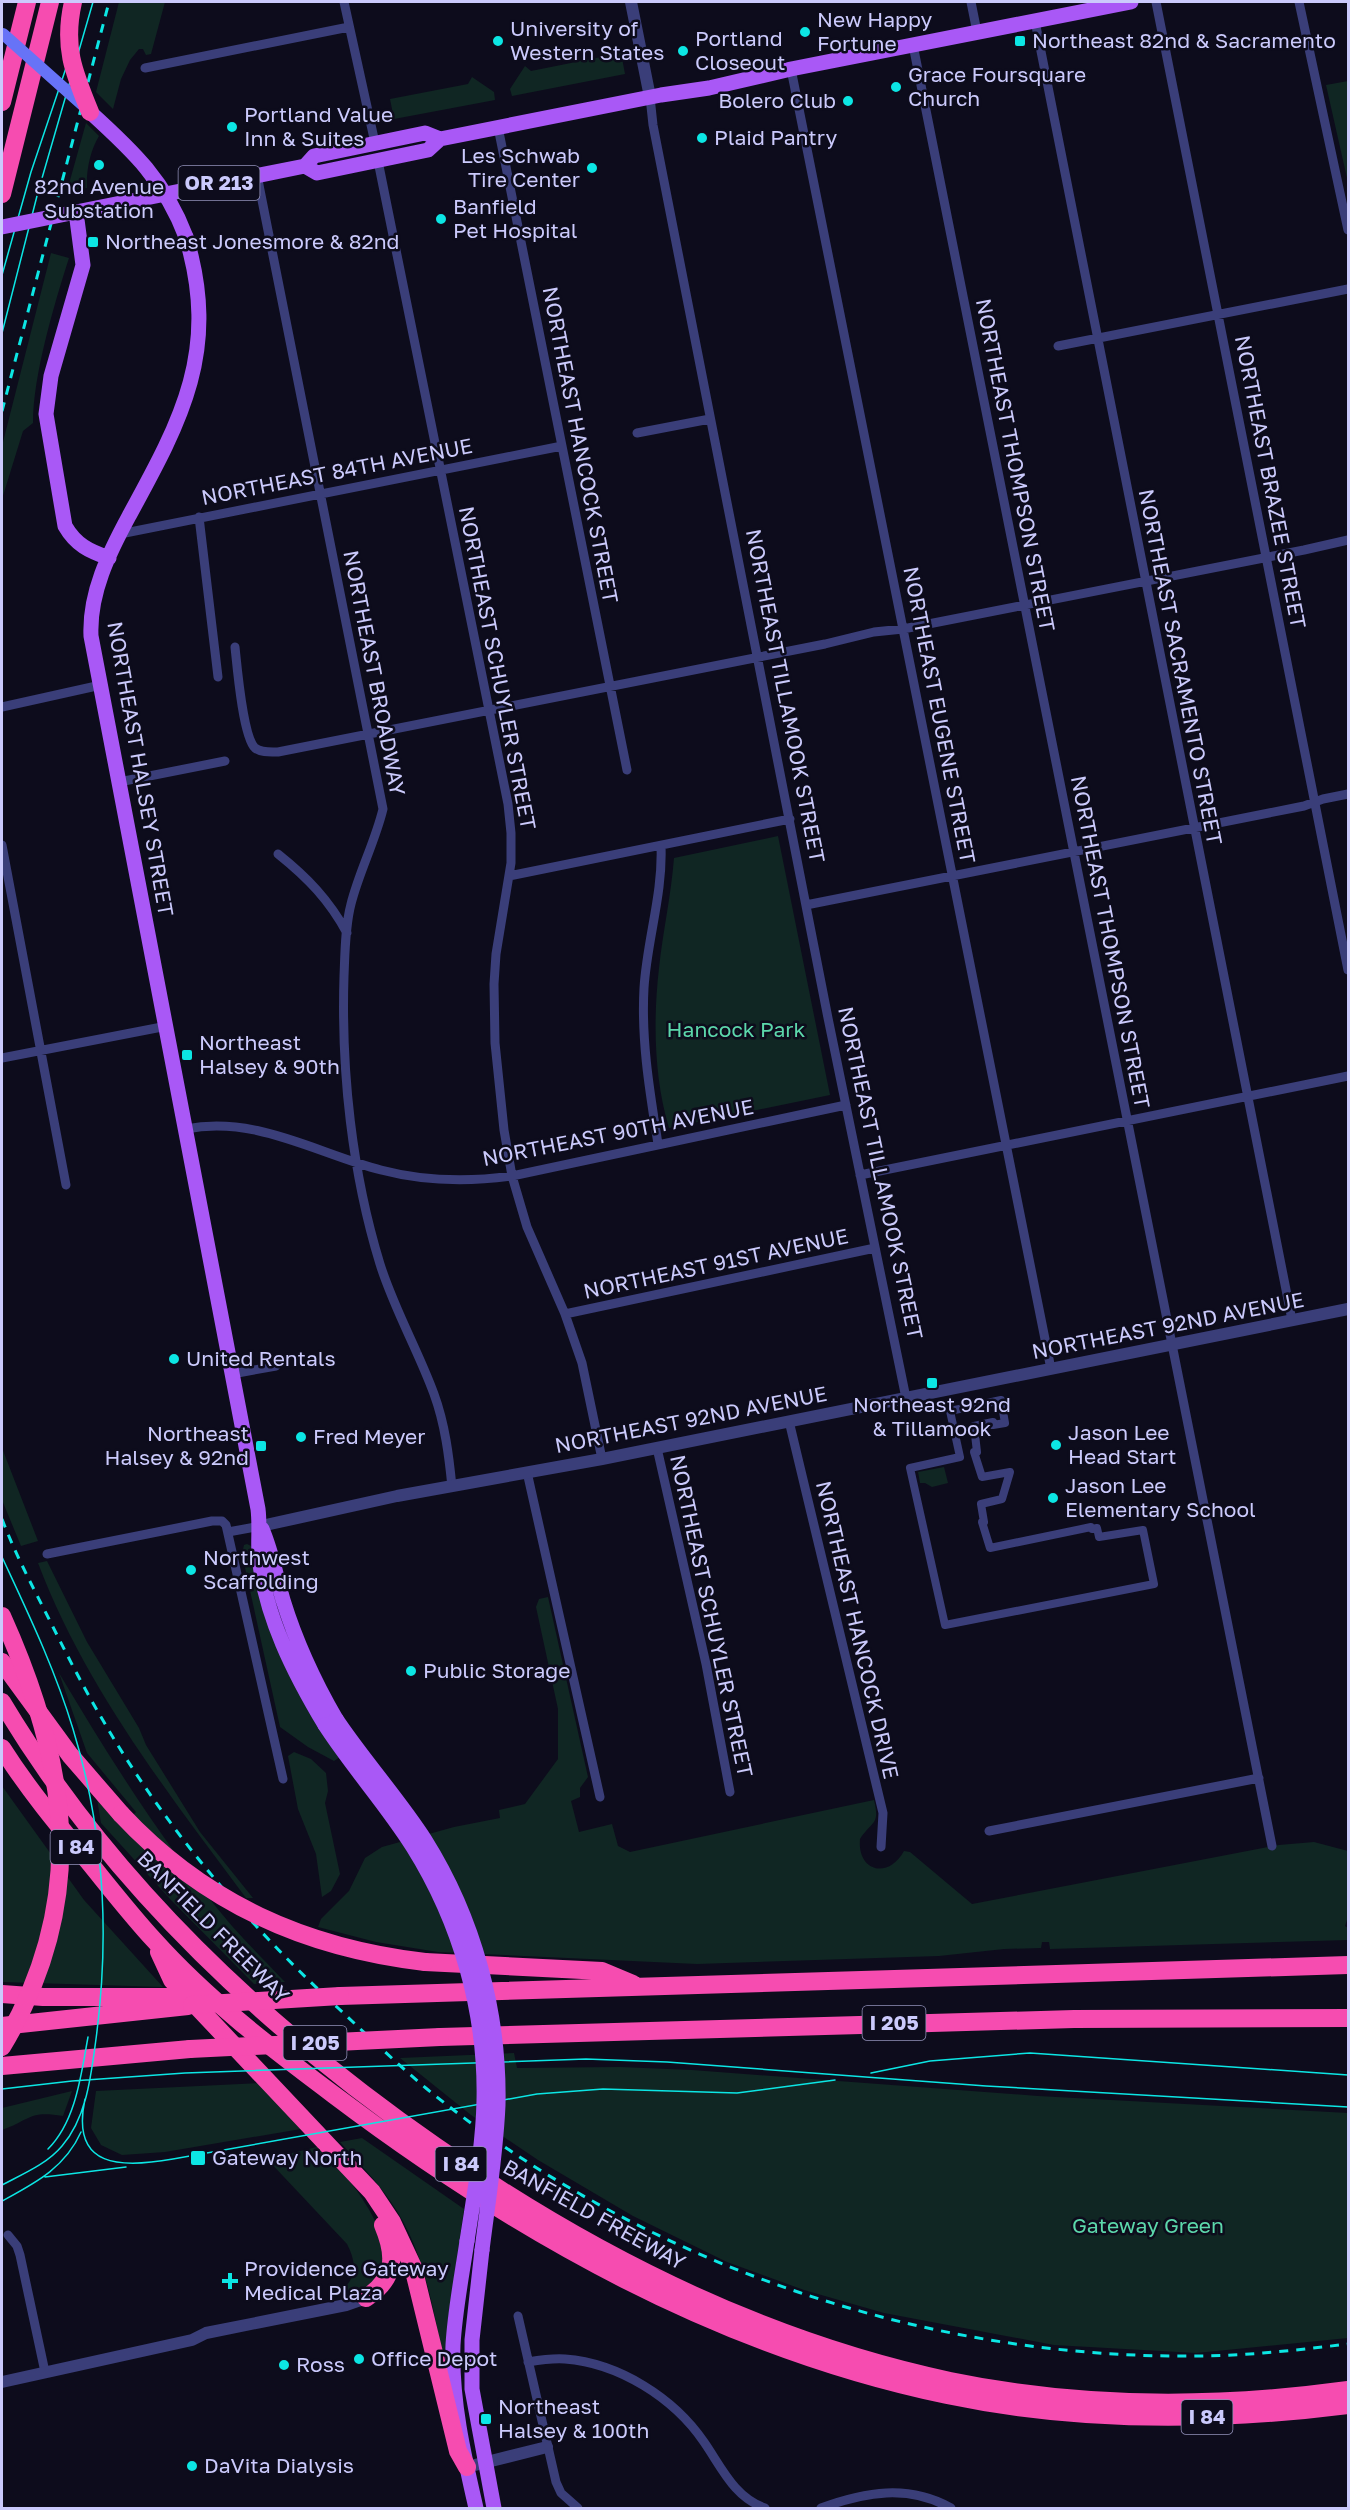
<svg xmlns="http://www.w3.org/2000/svg" width="1350" height="2510" viewBox="0 0 1350 2510" font-family="'Golos Text',sans-serif">
<rect width="100%" height="100%" fill="#0d0c1c"/>
<path fill="#102623" d="M119,2H165L151,54L146,55L143,49H139L130,60L121,79L113,109L96,92Z
M621,53L625,74L512,96L510,89L525,66L531,71Z
M472,77L494,92L495,100L394,119L390,99L468,84Z
M1348,81V177L1347,178L1326,85Z
M86,123L99,136C90,151 86,171 87,188L67,191Z
M51,253L69,258C54,305 33,375 33,423L23,431L2,499V446Z
M778,836L830,1095L669,1128C654,1078 653,1020 659,968C663,931 671,896 674,858Z
M2,1448L38,1541L21,1546L2,1500Z
M944,1467L948,1483L932,1487L925,1483H920L918,1472Z
M247,1544L251,1546L257,1571L340,1757L334,1761L308,1747L280,1727L242,1554L244,1545Z
M47,1561L87,1642L139,1728L146,1745L200,1832L253,1898H246C168,1793 85,1687 38,1563Z
M548,1597L588,1777L580,1788V1797L571,1801L579,1832L612,1824L618,1846L630,1852L874,1800C880,1825 873,1820 860,1839C857,1871 888,1880 904,1851L910,1852L972,1904L1279,1845L1314,1842L1348,1851V1917L1345,1926L1348,1928V1940L1050,1949L1049,1942H1042L1041,1948L1004,1949L939,1956L697,1964L438,1952L376,1942L318,1927L321,1919L349,1891L365,1858L382,1847L454,1827L500,1818L499,1810L525,1804L558,1759V1709L536,1607L539,1599Z
M59,1673C111,1760 166,1848 232,1926C249,1945 268,1964 285,1982L254,1984L170,1899L101,1823L97,1799L122,1827L136,1812L87,1753Z
M294,1752L311,1759L326,1773L328,1791L325,1803L340,1874L331,1891L322,1897L316,1854L298,1809L288,1756Z
M2,1786L84,1900L163,1987L2,1982Z
M514,2053L517,2068L620,2067L692,2070L1038,2096L1348,2113V2338L1196,2353L1054,2345L884,2313L804,2290L727,2262L633,2216L538,2160L471,2115L400,2058Z
M261,2083L301,2129L165,2152L122,2155L101,2145L91,2128L96,2091Z
M72,2091L63,2116C29,2110 30,2120 2,2130V2108Z
M362,2138L464,2209L448,2320L447,2362L444,2363C433,2307 424,2249 391,2202C376,2180 357,2161 340,2142Z
M321,2146C344,2173 410,2246 374,2281C364,2290 358,2293 346,2294L344,2288C358,2275 355,2259 347,2244L267,2159Z"/>
<g fill="none" stroke-linecap="round" stroke-linejoin="round">
<path stroke="#3a3e79" stroke-width="8" d="M1001,1400L1005,1423L993,1425V1422L974,1426L977,1452H974L982,1477L1010,1472L1002,1499L981,1504L984,1522H982L990,1548L1091,1527L1092,1529L1097,1528L1099,1537L1143,1530L1154,1584L945,1625L910,1468L960,1457L950,1411Z"/>
<path stroke="#3a3e79" stroke-width="9" d="M344,2L375,143
M971,2L977,32
M1156,2L1348,970
M1299,2L1348,230
M1035,21L1292,1320
M913,45L1272,1846
M145,68L349,27
M791,69L1051,1369
M650,97L653,125L828,1018L906,1398
M498,127L627,770
M378,161L508,804L511,833V863L496,954L494,984L495,1043L504,1130L512,1176L527,1227L565,1314L582,1363L602,1459
M257,175L383,809C375,842 359,872 351,904C345,927 345,953 344,976C341,1071 352,1173 380,1264C394,1309 418,1350 434,1394C445,1424 449,1456 452,1487
M1058,346L1348,289
M637,433L710,419
M199,517L218,677
M120,534L562,446
M235,647C237,666 243,737 255,748C262,753 270,752 278,752L825,644L874,632L903,629L1304,550L1348,540
M2,707L101,685
M119,782L225,761
M2,845L66,1185
M278,854C308,878 329,900 347,933
M509,876L790,819
M806,905L1304,806L1323,799L1348,794
M2,1058L167,1026
M186,1129C255,1115 316,1153 381,1170C423,1181 469,1182 512,1176L846,1105
M658,1144C650,1093 641,1041 644,988C647,940 663,894 661,846
M860,1175L1348,1076
M565,1314L875,1248
M232,1374L276,1366
M789,1421L883,1813L881,1847
M657,1448L706,1664L730,1792
M527,1472L600,1797
M228,1532L261,1526
M47,1554L212,1521H222L226,1525L283,1779
M989,1831L1259,1778
M8,2235L17,2246L20,2255L45,2372
M518,2316L556,2482L561,2493L578,2508
M528,2362C540,2360 553,2358 565,2359C619,2363 674,2398 704,2442C722,2468 734,2497 765,2508
M821,2508C865,2492 908,2484 951,2508"/>
<path stroke="#3a3e79" stroke-width="12" d="M631,2L650,97
M261,1526L397,1496L602,1459L1348,1309
M2,2382L192,2340L206,2333L346,2305L366,2298
M467,2467L547,2447"/>
<path stroke="#a958f6" stroke-width="15" d="M305,166L317,173L428,150L440,139L661,95L709,88L791,69L1131,2
M186,237C220,350 182,419 129,516C109,553 89,593 91,636L258,1509C260,1525 258,1540 259,1555C264,1615 295,1675 325,1725
M109,558C89,551 76,545 65,526L46,414L51,376L83,265L76,212L305,166L314,156L425,133L440,139
M262,1529C272,1552 276,1576 283,1600C296,1642 314,1681 336,1719
M467,2241C462,2275 455,2310 453,2345C451,2400 464,2456 476,2508
M482,2250L472,2340V2389L494,2508"/>
<path stroke="#f64cb0" stroke-width="18" d="M2,102L27,2
M2,194L50,2
M2,1662L70,1755L121,1814
M2,1702C109,1881 264,2027 435,2146C591,2255 762,2341 950,2381C1080,2408 1216,2408 1348,2390
M2,1748C28,1789 58,1825 88,1861C110,1888 131,1915 154,1940C207,1999 271,2048 334,2095C517,2233 721,2348 947,2395C1080,2423 1214,2422 1348,2405
M159,1952L172,1980L372,2192L392,2222L413,2267L458,2451L467,2467
M425,1962L602,1971L633,1984
M2,1994L43,1997H167L192,2005
M340,1996L1348,1965
M2,2026L188,2006
M440,2037L1074,2019L1348,2018
M2,2066L190,2049
M366,2298C396,2278 396,2256 383,2225"/>
<path stroke="#0ce6e4" stroke-width="1.5" d="M2,275L31,172L69,59
M2,333L38,192L93,2
M2,1557C28,1613 55,1669 73,1729C104,1830 110,1934 96,2039C91,2075 87,2117 62,2146C47,2164 23,2174 2,2185
M871,2073L930,2061L1030,2053L1348,2075
M2,2089L72,2081L185,2073L586,2059L667,2062L986,2086L1348,2107
M85,2099C70,2169 122,2168 173,2159L537,2094L603,2089L737,2093L835,2080
M48,2149C76,2121 81,2075 88,2037
M45,2177L126,2167
M2,2201C35,2183 65,2168 81,2132"/>
<path stroke="#0ce6e4" stroke-width="3" stroke-dasharray="9 8" stroke-linecap="butt" d="M2,411L109,2
M2,1519C16,1556 35,1591 53,1627C68,1657 84,1688 101,1717C163,1825 247,1924 338,2008C367,2035 396,2063 427,2089C639,2262 921,2359 1195,2356C1246,2356 1298,2350 1348,2344"/>
<path stroke="#6773f7" stroke-width="12" d="M3,34L85,107"/>
<path stroke="#a958f6" stroke-width="15" d="M90,112C133,151 165,181 186,237
M2,227L76,212
M336,1719C364,1761 398,1798 425,1840C474,1918 500,2013 498,2105C496,2153 488,2202 482,2250
M325,1725C352,1767 386,1804 413,1847C460,1922 486,2012 484,2101C483,2148 474,2195 467,2241"/>
<path stroke="#f64cb0" stroke-width="18" d="M73,2C63,46 73,71 90,112
M2,1616C69,1765 90,1900 2,2047
M121,1814C204,1903 305,1948 425,1962
M192,2005L340,1996
M190,2049L440,2037"/>
</g>
<g fill="#0ce6e4" stroke="#0d0c1c" stroke-width="2">
<circle cx="805" cy="32" r="6"/>
<circle cx="498" cy="41" r="6"/>
<rect x="1014" y="35" width="12" height="12" rx="3"/>
<circle cx="683" cy="51" r="6"/>
<circle cx="896" cy="87" r="6"/>
<circle cx="848" cy="101" r="6"/>
<circle cx="232" cy="127" r="6"/>
<circle cx="702" cy="138" r="6"/>
<circle cx="99" cy="165" r="6"/>
<circle cx="592" cy="168" r="6"/>
<circle cx="441" cy="219" r="6"/>
<rect x="87" y="236" width="12" height="12" rx="3"/>
<rect x="181" y="1049" width="12" height="12" rx="3"/>
<circle cx="174" cy="1359" r="6"/>
<rect x="926" y="1377" width="12" height="12" rx="3"/>
<circle cx="301" cy="1437" r="6"/>
<circle cx="1056" cy="1445" r="6"/>
<rect x="255" y="1440" width="12" height="12" rx="3"/>
<circle cx="1053" cy="1498" r="6"/>
<circle cx="191" cy="1570" r="6"/>
<circle cx="411" cy="1671" r="6"/>
<rect x="190" y="2150" width="16" height="16" rx="3"/>
<path d="M227 2272h6v6h6v6h-6v6h-6v-6h-6v-6h6z"/>
<circle cx="359" cy="2359" r="6"/>
<circle cx="284" cy="2365" r="6"/>
<rect x="480" y="2413" width="12" height="12" rx="3"/>
<circle cx="192" cy="2466" r="6"/>
</g>
<g text-anchor="middle" stroke-width="5" stroke-linejoin="round" paint-order="stroke">
<g fill="#0d0c1c" stroke="#9291b9" stroke-width="1.5">
<rect x="178.5" y="166" width="81" height="34" rx="4.5"/>
<rect x="50.5" y="1830" width="51" height="34" rx="4.5"/>
<rect x="862.5" y="2006" width="63" height="34" rx="4.5"/>
<rect x="283.5" y="2026" width="63" height="34" rx="4.5"/>
<rect x="435.5" y="2147" width="51" height="34" rx="4.5"/>
<rect x="1181.5" y="2400" width="51" height="34" rx="4.5"/>
</g>
<g font-size="20" font-weight="bold" fill="#cbcafc">
<text x="219" y="190">OR 213</text>
<text x="76" y="1854">I 84</text>
<text x="894" y="2030">I 205</text>
<text x="315" y="2050">I 205</text>
<text x="461" y="2171">I 84</text>
<text x="1207" y="2424">I 84</text>
</g>
<g font-size="21" fill="#cbcafc" stroke="#0d0c1c" text-anchor="start">
<text x="817" y="27">New Happy<tspan x="817" dy="24">Fortune</tspan></text>
<text x="510" y="36">University of<tspan x="510" dy="24">Western States</tspan></text>
<text x="695" y="46">Portland<tspan x="695" dy="24">Closeout</tspan></text>
<text x="1032" y="48">Northeast 82nd &amp; Sacramento</text>
<text x="908" y="82">Grace Foursquare<tspan x="908" dy="24">Church</tspan></text>
<text x="836" y="108" text-anchor="end">Bolero Club</text>
<text x="244" y="122">Portland Value<tspan x="244" dy="24">Inn &amp; Suites</tspan></text>
<text x="714" y="145">Plaid Pantry</text>
<text x="580" y="163" text-anchor="end">Les Schwab<tspan x="580" dy="24">Tire Center</tspan></text>
<text x="99" y="194" text-anchor="middle">82nd Avenue<tspan x="99" dy="24">Substation</tspan></text>
<text x="453" y="214">Banfield<tspan x="453" dy="24">Pet Hospital</tspan></text>
<text x="105" y="249">Northeast Jonesmore &amp; 82nd</text>
<text x="199" y="1050">Northeast<tspan x="199" dy="24">Halsey &amp; 90th</tspan></text>
<text x="186" y="1366">United Rentals</text>
<text x="932" y="1412" text-anchor="middle">Northeast 92nd<tspan x="932" dy="24">&amp; Tillamook</tspan></text>
<text x="1068" y="1440">Jason Lee<tspan x="1068" dy="24">Head Start</tspan></text>
<text x="249" y="1441" text-anchor="end">Northeast<tspan x="249" dy="24">Halsey &amp; 92nd</tspan></text>
<text x="313" y="1444">Fred Meyer</text>
<text x="1065" y="1493">Jason Lee<tspan x="1065" dy="24">Elementary School</tspan></text>
<text x="203" y="1565">Northwest<tspan x="203" dy="24">Scaffolding</tspan></text>
<text x="423" y="1678">Public Storage</text>
<text x="212" y="2165">Gateway North</text>
<text x="244" y="2276">Providence Gateway<tspan x="244" dy="24">Medical Plaza</tspan></text>
<text x="371" y="2366">Office Depot</text>
<text x="296" y="2372">Ross</text>
<text x="498" y="2414">Northeast<tspan x="498" dy="24">Halsey &amp; 100th</tspan></text>
<text x="204" y="2473">DaVita Dialysis</text>
</g>
<g font-size="21" fill="#cbcafc" stroke="#0d0c1c">
<text transform="translate(580 445) rotate(79)" y="7">NORTHEAST HANCOCK STREET</text>
<text transform="translate(1015 465) rotate(79)" y="7">NORTHEAST THOMPSON STREET</text>
<text transform="translate(337 472) rotate(-11)" y="7">NORTHEAST 84TH AVENUE</text>
<text transform="translate(1270 482) rotate(79)" y="7">NORTHEAST BRAZEE STREET</text>
<text transform="translate(1180 667) rotate(79)" y="7">NORTHEAST SACRAMENTO STREET</text>
<text transform="translate(497 668) rotate(79)" y="7">NORTHEAST SCHUYLER STREET</text>
<text transform="translate(374 673) rotate(79)" y="7">NORTHEAST BROADWAY</text>
<text transform="translate(785 696) rotate(79)" y="7">NORTHEAST TILLAMOOK STREET</text>
<text transform="translate(939 715) rotate(79)" y="7">NORTHEAST EUGENE STREET</text>
<text transform="translate(140 769) rotate(80)" y="7">NORTHEAST HALSEY STREET</text>
<text transform="translate(1110 942) rotate(79)" y="7">NORTHEAST THOMPSON STREET</text>
<text transform="translate(618 1133) rotate(-11)" y="7">NORTHEAST 90TH AVENUE</text>
<text transform="translate(880 1173) rotate(78)" y="7">NORTHEAST TILLAMOOK STREET</text>
<text transform="translate(716 1264) rotate(-12)" y="7">NORTHEAST 91ST AVENUE</text>
<text transform="translate(1168 1326) rotate(-11)" y="7">NORTHEAST 92ND AVENUE</text>
<text transform="translate(691 1420) rotate(-11)" y="7">NORTHEAST 92ND AVENUE</text>
<text transform="translate(711 1616) rotate(78)" y="7">NORTHEAST SCHUYLER STREET</text>
<text transform="translate(857 1630) rotate(77)" y="7">NORTHEAST HANCOCK DRIVE</text>
<text transform="translate(213 1927) rotate(45)" y="7">BANFIELD FREEWAY</text>
<text transform="translate(594 2215) rotate(29)" y="7">BANFIELD FREEWAY</text>
</g>
<g font-size="21" fill="#5cd7ab" stroke="#0d0c1c">
<text x="736" y="1037">Hancock Park</text>
<text x="1148" y="2233">Gateway Green</text>
</g>
</g>
<rect width="1350" height="2510" fill="none" stroke="#cbcafc" stroke-width="6"/>
</svg>
